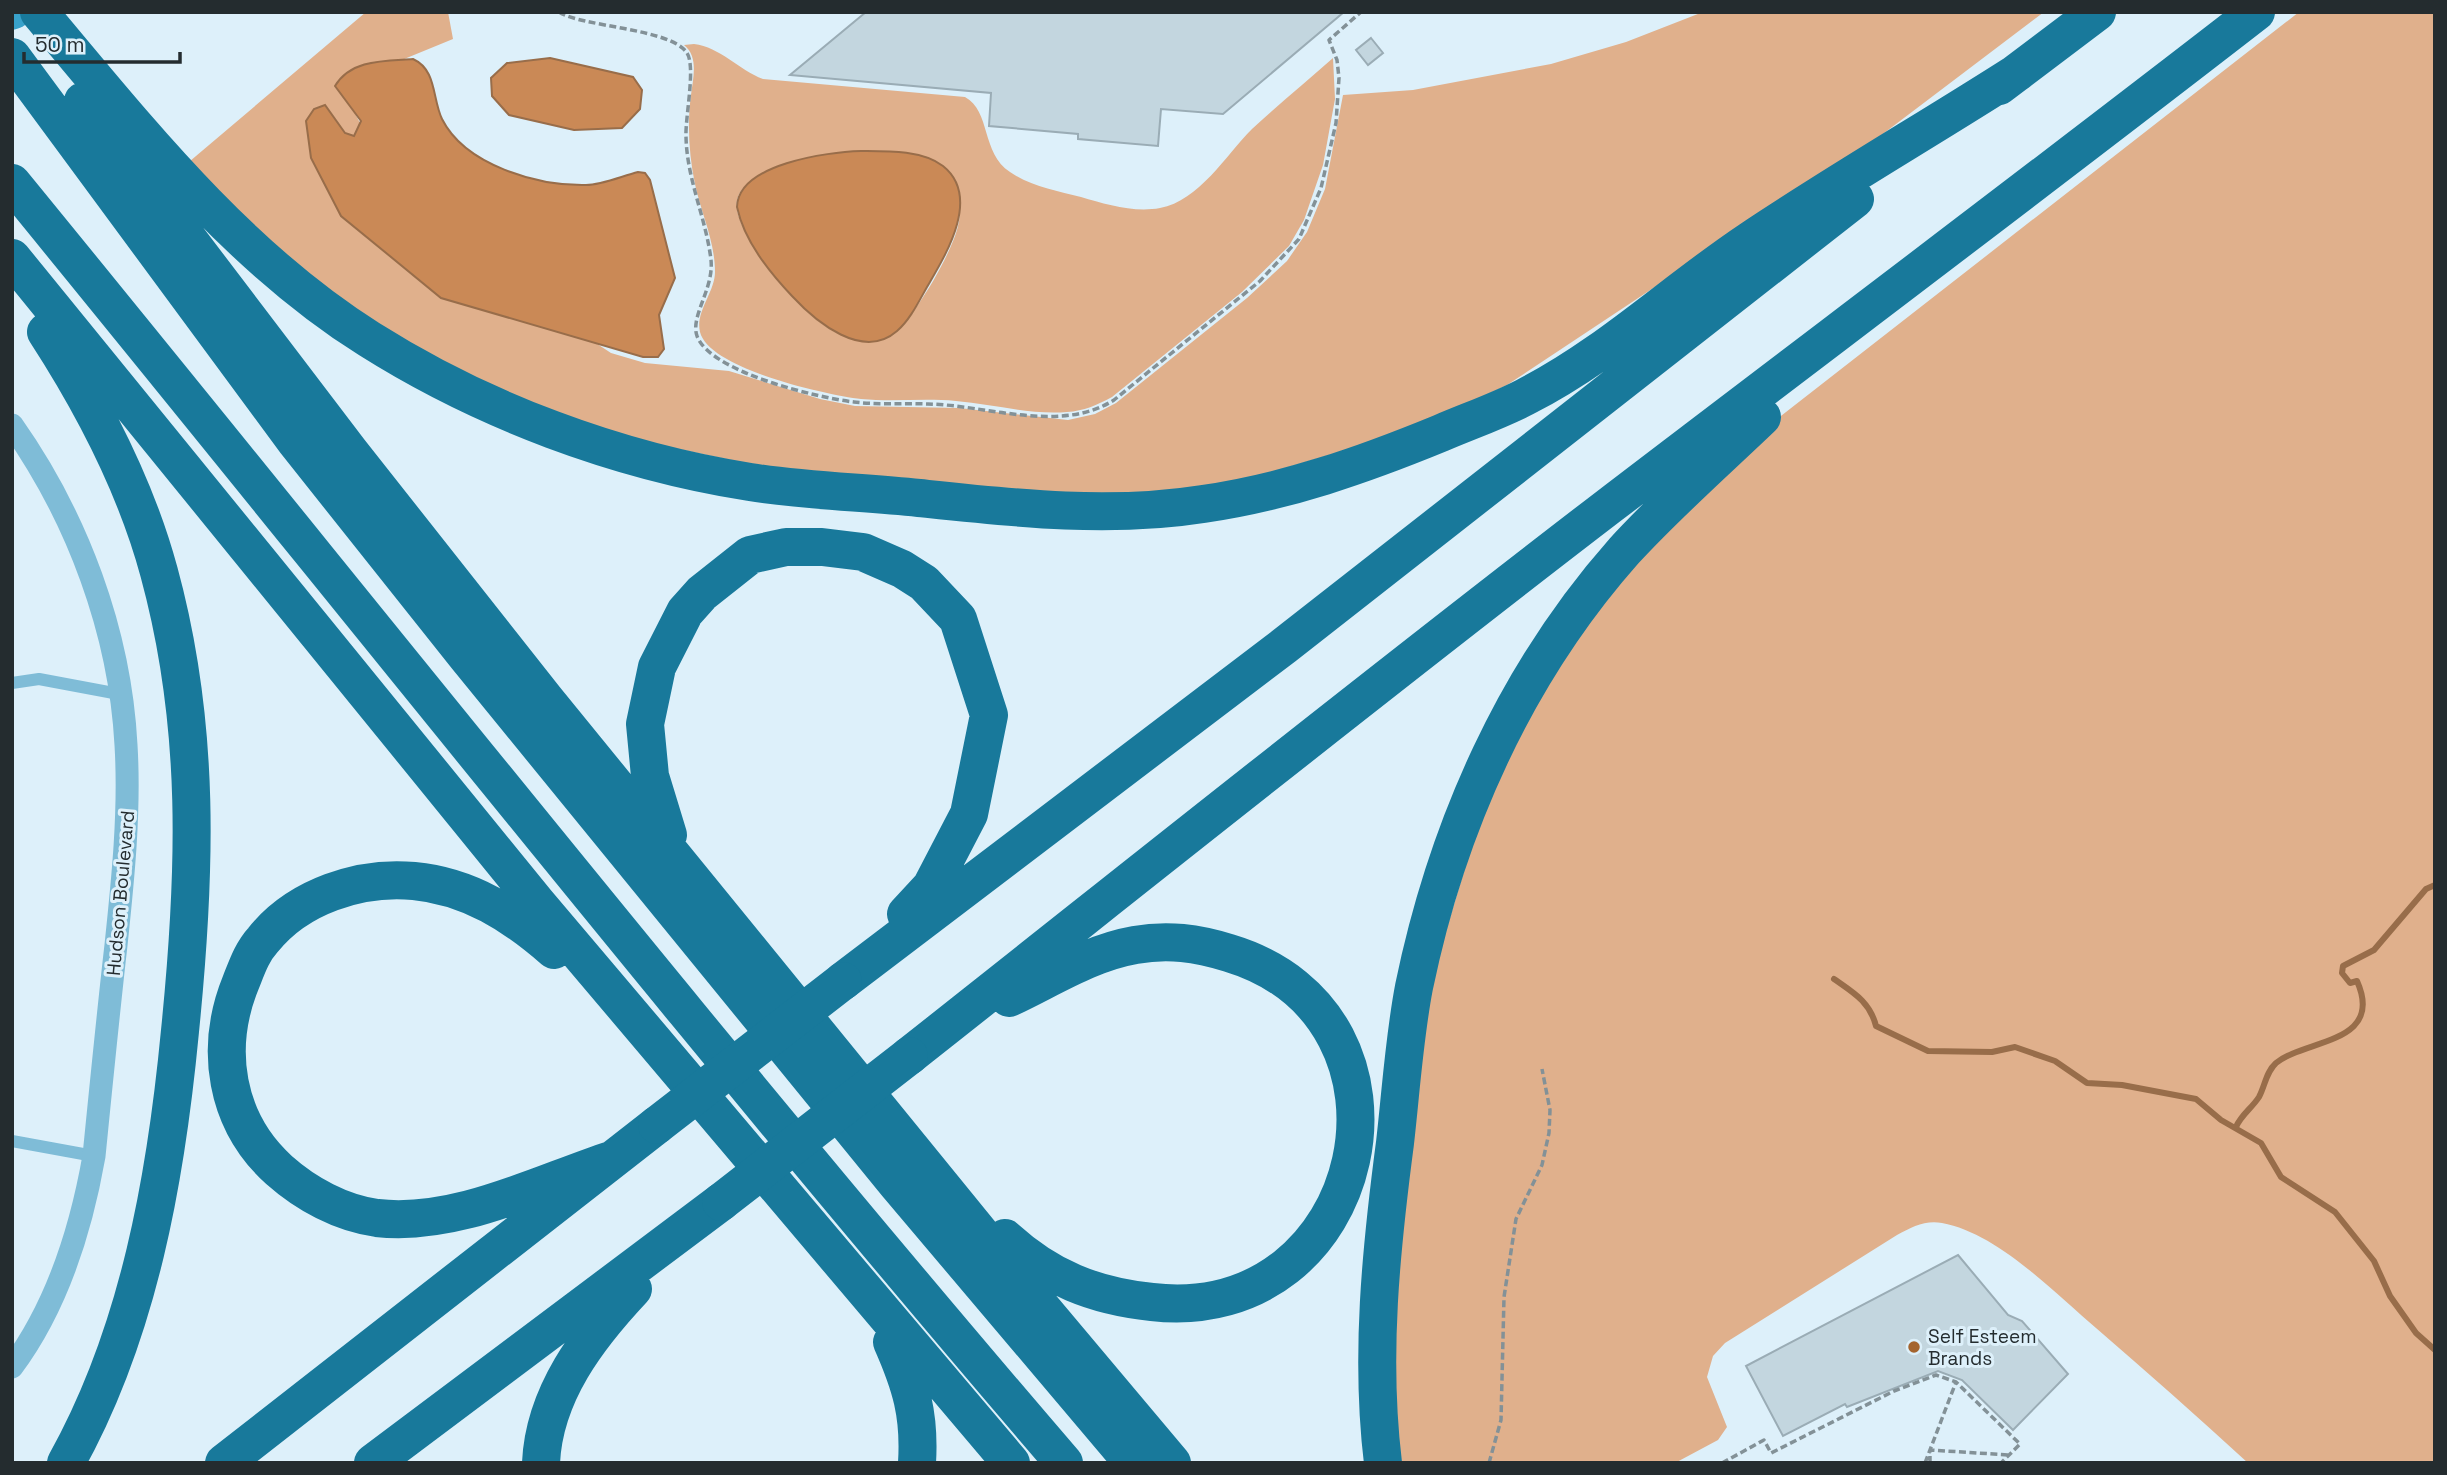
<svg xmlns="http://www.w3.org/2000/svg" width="2447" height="1475" viewBox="0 0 2447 1475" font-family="'Space Grotesk',sans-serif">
<rect width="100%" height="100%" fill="#ddf0fa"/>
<path fill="#e0b08c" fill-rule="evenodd" d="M366,12H448L453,39L392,64L352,108L366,134L559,319L611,353L645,363L729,371L820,399L855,406L959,408L1068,420L1095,414L1116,403L1247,298L1287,261L1307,232L1325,189L1343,95L1413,90L1551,64L1626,42L1703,12H2044L1863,149L1507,385L1411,431L1227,485L1090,498L792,473L569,426L360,322L183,167Z
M2299,12H2435V1463H2248C2198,1417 2147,1372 2096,1328C2054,1292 1997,1233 1942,1223C1925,1220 1912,1227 1897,1235L1725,1343L1713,1356L1707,1377L1727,1427L1718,1440L1675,1463H1395L1389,1376L1419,1020L1494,772L1611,585L1777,419Z
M694,44C720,47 739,70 763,79L965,97C991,111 981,153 1010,172C1030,186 1057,191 1081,197C1105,204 1134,213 1160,208C1199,201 1226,155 1252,129C1278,105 1306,82 1333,58L1335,99L1323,165L1304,220L1289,246L1242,292L1112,397C1097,405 1084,411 1067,412C1030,415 993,404 956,401C925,398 893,402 861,399C827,395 709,369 700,332C695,312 715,292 715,272C715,241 701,213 695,184C689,155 687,124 691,95C693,78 699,57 684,45ZM861,151C889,152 933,149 951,175C960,188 962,211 958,226C952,253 909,331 882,339C846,349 813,319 791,295C773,275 742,236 737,210C729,166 832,153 861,151Z"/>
<path fill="#ca8956" stroke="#986d4a" stroke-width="2" d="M550,58L633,77L642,90L640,109L622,128L574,130L509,115L492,96L491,78L507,63Z
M413,59C437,70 432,98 442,119C465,165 537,186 586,185C602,185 622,176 638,172L645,173L650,180L675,278L659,315L664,349L658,357H643L441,298L341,216L311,158L306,121L314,109L325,105L345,133L354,136L361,121L335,86C351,59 385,61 413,59Z
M861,151C887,151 922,150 943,166C982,197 945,256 927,287C919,301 910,320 897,331C863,361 816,322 792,296C769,272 744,241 737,207C738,164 827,152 861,151Z"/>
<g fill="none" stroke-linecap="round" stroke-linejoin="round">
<path stroke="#986d4a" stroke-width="6" d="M1834,979C1854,993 1870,1002 1876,1026L1928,1051L1992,1052L2015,1047L2055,1061L2087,1083L2122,1085L2196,1099L2221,1120L2261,1143L2281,1177L2335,1212L2374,1261L2390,1296L2416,1333L2435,1350
M2236,1127C2241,1115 2252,1108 2259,1097C2265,1086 2266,1072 2276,1063C2305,1039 2385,1044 2357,981L2350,983L2342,973L2343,966L2374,950L2426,889L2435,885"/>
</g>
<path fill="#c3d6df" stroke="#9aacb5" stroke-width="2" d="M866,12H1344L1223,114L1161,109L1158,146L1078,139V134L989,126L991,93L790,75Z
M1371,38L1383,53L1368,65L1356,50Z
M1958,1255L2008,1315L2022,1321L2068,1374L2013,1430L1962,1380L1938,1371L1847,1407L1845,1404L1783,1436L1746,1366Z"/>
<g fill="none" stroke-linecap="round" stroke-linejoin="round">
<path stroke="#839197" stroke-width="3.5" stroke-dasharray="7 3.5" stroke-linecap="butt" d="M559,12C581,27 671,28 687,53C696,67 685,118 686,137C687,180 706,218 711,260C714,289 690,316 697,336C710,372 818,398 854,402C878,405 903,403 928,404C987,405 1060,434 1114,400L1260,281L1299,239L1321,188L1336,123L1339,78L1337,60L1329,40L1361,12
M1489,1463L1501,1420L1504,1297L1516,1219L1542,1165L1549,1133L1550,1110L1542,1069
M1722,1463L1764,1440L1771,1453L1894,1391L1936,1375L1956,1382L2020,1444L2001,1463
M1925,1463L1956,1382
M1930,1463V1450L2009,1455"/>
<path stroke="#7fbcd7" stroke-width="12" d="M12,683L39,679L119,694
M12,1141L94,1156"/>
<path stroke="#7fbcd7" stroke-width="23" d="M12,425C77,517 120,631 126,745C130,811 123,879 116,945C108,1015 101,1086 94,1156C81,1230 58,1305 12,1367"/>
<path stroke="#38a2cb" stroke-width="33" d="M12,13L15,12"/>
<path stroke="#18799b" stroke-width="38" d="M39,12C138,130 237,256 369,339C483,411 617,461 750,482C805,491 863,492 919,498C1013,508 1109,519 1203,504C1286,492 1363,465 1441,433C1469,421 1498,411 1525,397C1606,356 1674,291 1749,241C1837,182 1929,129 2018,72
M12,57L296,442L467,657L897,1184L1133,1463
M1999,86L2097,12
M83,101L350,452L545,699L1019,1281L1172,1463
M12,183C362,611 704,1044 1064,1463
M12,258L536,902L1011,1463
M46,332C94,406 136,487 159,572C201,726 196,873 180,1031C166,1178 139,1332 66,1463
M668,835L650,776L645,724L657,667L685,612L702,593L750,555L786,547H822L863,552L902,569L924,583L958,619L989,715L969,814L931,887L906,914
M554,950C514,915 469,886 414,881C360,876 298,896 263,940C252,952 247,967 241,982C214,1048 225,1121 279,1170C306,1194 341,1213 377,1218C456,1227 538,1184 611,1160
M843,981L1284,646L1855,199
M909,1056C1142,872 1374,686 1609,506C1825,341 2042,178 2256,12
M1005,1238C1049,1278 1094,1296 1152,1302C1371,1327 1438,1016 1229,953C1197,943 1168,939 1135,945C1089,953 1050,979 1009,998
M892,1342C911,1385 920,1415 917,1463
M224,1463L657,1125
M373,1463L721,1202
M541,1463C544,1394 588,1337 633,1289
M1383,1463C1370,1357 1381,1249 1395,1143C1401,1091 1404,1039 1414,987C1447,827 1515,674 1624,551C1667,504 1716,461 1762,417"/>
<path stroke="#18799b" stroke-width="38" d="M657,1125L843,981
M721,1202L909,1056"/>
</g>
<circle fill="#a4642e" stroke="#ddf0fa" stroke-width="2.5" cx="1914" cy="1347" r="7"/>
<g text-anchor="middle" stroke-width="6" stroke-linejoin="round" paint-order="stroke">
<g font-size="19" fill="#242c2f" stroke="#ddf0fa">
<text transform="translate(120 893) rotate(-85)" y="7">Hudson Boulevard</text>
</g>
<g font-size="19" fill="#242c2f" stroke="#ddf0fa" text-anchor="start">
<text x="1928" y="1343">Self Esteem<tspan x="1928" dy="22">Brands</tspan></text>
</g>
</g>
<rect width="2447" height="1475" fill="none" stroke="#242c2f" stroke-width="28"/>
<path d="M24 52v10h156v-10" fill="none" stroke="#242c2f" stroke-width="3.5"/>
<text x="35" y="52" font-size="21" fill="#242c2f" stroke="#ddf0fa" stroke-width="5" paint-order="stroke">50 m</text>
</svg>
